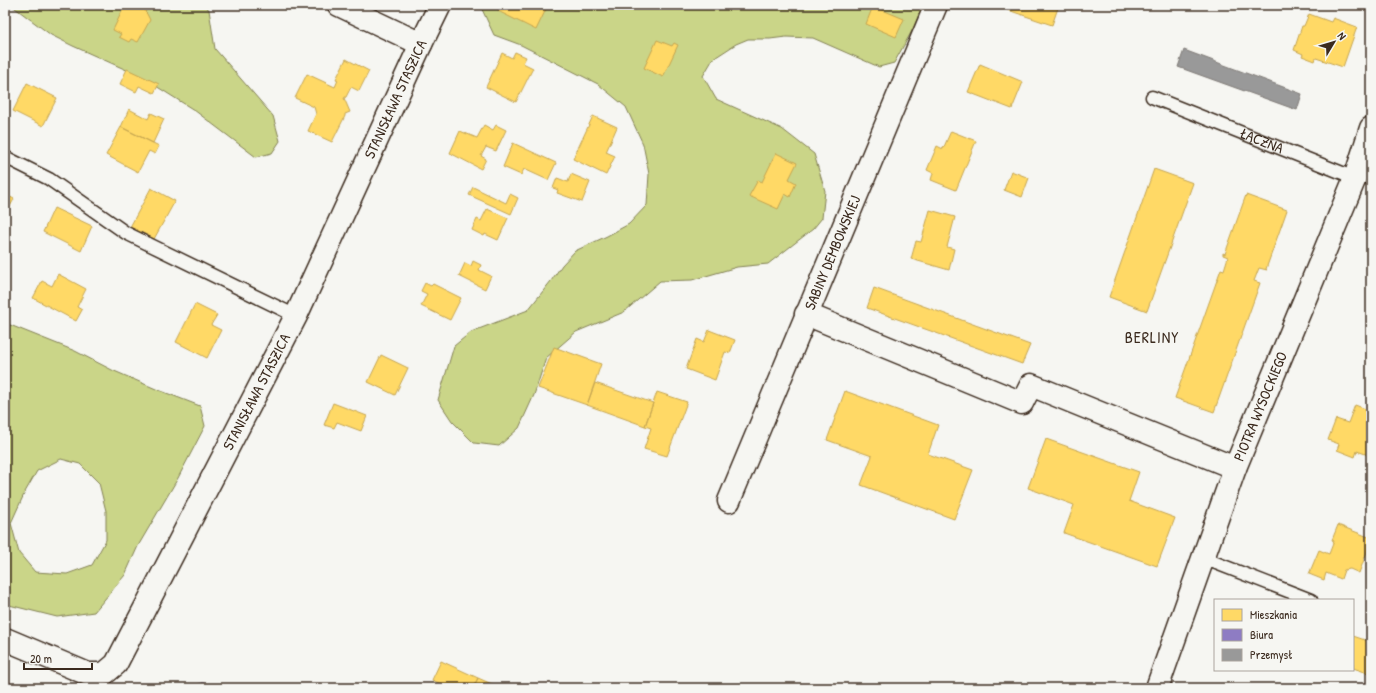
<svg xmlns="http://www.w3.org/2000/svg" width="1376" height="693" viewBox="0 0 1376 693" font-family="'Patrick Hand',sans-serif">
<rect width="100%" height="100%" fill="#f6f6f2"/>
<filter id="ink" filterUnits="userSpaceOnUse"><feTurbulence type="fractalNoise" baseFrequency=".025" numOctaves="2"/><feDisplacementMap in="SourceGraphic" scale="8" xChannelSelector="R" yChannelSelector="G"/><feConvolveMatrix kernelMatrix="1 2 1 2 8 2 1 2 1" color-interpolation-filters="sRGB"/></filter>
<g filter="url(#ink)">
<path fill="#cad588" stroke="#828053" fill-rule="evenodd" d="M11,5H205L209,10L215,49L273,116L280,141L272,153L256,157L194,110L140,76L73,46L51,35Z
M480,5H923L913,29L894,63L879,67L813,38L786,37L770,39H748L736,44L713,59L703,76L716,99L782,129L814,154L825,191L822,218L813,229L768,264L737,267L692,280L660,281L624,312L576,332L546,358L534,395L519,428L499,446L474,443L452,421L438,400L454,346L471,332L528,310L551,281L562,265L575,251L607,236L629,224L647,205L649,174L643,144L626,107L598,84L521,45L494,35Z
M5,323L75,351L112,370L156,389L200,406L205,426L178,478L138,546L125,575L94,612L57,617L5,604ZM61,459L80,464L99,483L106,511V540L92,565L67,574L35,572L19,553L11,523L25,492L37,471Z"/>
<path fill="#ffd966" stroke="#c4a450" d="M125,5H149L145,12L147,14L150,20L138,42L131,39L129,42L119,37L121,34L113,30Z
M502,5H548L536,30L498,11Z
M1003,5H1059L1052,25L1002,8Z
M873,6L904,19L896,37L866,24Z
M1309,14L1331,22L1333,18L1357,27L1343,67L1316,58L1315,61L1302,56L1303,54L1294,50L1302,26H1304Z
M657,40L672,46L674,43L678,45L663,77L644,68Z
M515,52L526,57L523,63L533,68L516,102L486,87L502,53L512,58Z
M346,59L369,71L359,91L351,87L346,97L344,98L350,112L345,114V116L332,142L308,131L316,114L314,107L295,98L307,74L335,87L338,80L336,79Z
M980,64L1023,82L1012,109L968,92Z
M127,69L159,84L154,93L139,86L136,92L120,84Z
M27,83L57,98L43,126L13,111Z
M129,109L148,119L151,113L164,119L153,143L121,127Z
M593,116L617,127L606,152L615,156L606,175L573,159Z
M484,125L493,130L496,125L506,130L496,151L486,147L481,156L486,159L481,169L450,153L460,131L477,138Z
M121,127L159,146L155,154L149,151L138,172L106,155Z
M951,131L976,141L956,190L931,180L933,173L927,170L937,146L943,149Z
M513,143L556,163L548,180L524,169L521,175L503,167Z
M776,153L797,163L789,179L796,183L790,197L785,194L778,209L749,196L758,180L762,182Z
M1154,169L1193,183L1147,311L1109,297Z
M1011,171L1029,178L1022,197L1004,190Z
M571,174L590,182L582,202L557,193L558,190L553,188L557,178L568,182Z
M473,187L506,203L510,194L518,198L511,214L469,195Z
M151,188L175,201L154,239L130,227Z
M5,194L14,199L5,216Z
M1246,195L1287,210L1266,269L1267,270L1259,268L1254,281L1260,283L1214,412L1175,398L1221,269L1224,270L1228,257L1223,255V253L1225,254Z
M54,208L92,226L81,251L43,232Z
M487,209L508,218L498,240L485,234L484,236L472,230L477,219L481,221Z
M930,210L955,217L947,247L954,249L949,270L911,259L916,241L921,242Z
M473,261L481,265L479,270L491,276L485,289L459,276L465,263L471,266Z
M58,274L86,289L77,307L82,310L76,321L33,298L42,281L52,286Z
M425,283L431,286L433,284L461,298L450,320L421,306L427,294L421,291Z
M874,288L1030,345L1022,364L867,308Z
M195,304L217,315L211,325L221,330L207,358L176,342Z
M709,330L735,340L730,353L725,352L715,380L686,369L697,339L704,342Z
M554,347L601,364L587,405L538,388Z
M381,355L408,368L395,395L368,382Z
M595,383L653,403L645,426L587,405Z
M845,391L938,425L928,454L973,470L954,519L861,485L872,456L827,440Z
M657,392L687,402L667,456L644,449L651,428L645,426Z
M333,403L367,416L361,431L337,422L334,428L324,425Z
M1355,405L1371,411V421L1369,425L1371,426V456L1357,451L1355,457L1337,450L1339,444L1328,440L1336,419L1348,423Z
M1046,439L1139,472L1129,501L1175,518L1157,566L1064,533L1074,505L1028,488Z
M1338,525L1371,538V541L1359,573L1350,569L1344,570L1341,579L1326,573L1324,580L1309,574L1319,550L1329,554L1334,541L1332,540Z
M1353,636L1371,642V674L1353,668Z
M441,661L478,678L473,688H450L432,680Z
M478,678L501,688H473Z"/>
<path fill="#8e7cc3" stroke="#756392" d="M203,683L214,688H192L193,686Z"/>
<path fill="#999" stroke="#7d7874" d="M1184,50L1302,94L1297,110L1178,67Z"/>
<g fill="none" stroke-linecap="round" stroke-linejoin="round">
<g stroke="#3b2a1e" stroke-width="15">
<g id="service">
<path id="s1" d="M1152,97L1355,178"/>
<path d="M5,157L49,179L126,233L296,316"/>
<path d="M1203,558L1311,600"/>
</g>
</g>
<g stroke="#3b2a1e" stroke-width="25">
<g id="minor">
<path d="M339,5L421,44"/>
<path d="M806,314L1022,403L1031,385L1235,468"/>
<path id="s2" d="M729,501L936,5"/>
<path id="s3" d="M5,639L88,674H104L116,664L296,316L421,44L440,5"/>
<path id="s4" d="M1157,688L1235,468L1355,178L1371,128"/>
</g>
</g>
<use href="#service" stroke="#f6f6f2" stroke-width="12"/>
<use href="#minor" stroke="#f6f6f2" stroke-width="22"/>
</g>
</g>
<g text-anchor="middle" stroke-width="4" stroke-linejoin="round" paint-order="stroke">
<g font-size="15" fill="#3b2a1e" stroke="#f6f6f2">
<text dy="5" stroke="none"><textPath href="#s3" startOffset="752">STANISŁAWA STASZICA</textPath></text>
<text dy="5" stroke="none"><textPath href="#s1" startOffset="118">ŁĄCZNA</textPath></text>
<text dy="5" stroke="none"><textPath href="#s2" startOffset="269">SABINY DEMBOWSKIEJ</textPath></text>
<text dy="5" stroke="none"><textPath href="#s3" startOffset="428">STANISŁAWA STASZICA</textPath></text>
<text dy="5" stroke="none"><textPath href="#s4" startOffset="300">PIOTRA WYSOCKIEGO</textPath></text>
</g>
<g font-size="16" letter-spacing="1" fill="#3b2a1e" stroke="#f6f6f2">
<text x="1152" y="343">BERLINY</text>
</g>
</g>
<rect width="1376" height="693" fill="none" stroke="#f6f6f2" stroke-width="20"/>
<rect x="10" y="10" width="1356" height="673" fill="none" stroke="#3b2a1e" stroke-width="1.5" filter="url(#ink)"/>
<rect x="1214" y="599" width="140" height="72" fill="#f6f6f2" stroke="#aba49d"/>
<rect x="1222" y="609" width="20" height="12" fill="#ffd966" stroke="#aba49d"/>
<text x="1250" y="619" font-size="12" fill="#3b2a1e">Mieszkania</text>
<rect x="1222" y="629" width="20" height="12" fill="#8e7cc3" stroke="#aba49d"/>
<text x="1250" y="639" font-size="12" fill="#3b2a1e">Biura</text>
<rect x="1222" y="649" width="20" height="12" fill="#999999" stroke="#aba49d"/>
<text x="1250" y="659" font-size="12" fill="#3b2a1e">Przemysł</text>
<g transform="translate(1334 42) rotate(52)" stroke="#f6f6f2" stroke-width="3" paint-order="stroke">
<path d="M0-3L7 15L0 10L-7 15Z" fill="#3b2a1e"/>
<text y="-6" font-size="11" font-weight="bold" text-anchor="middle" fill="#3b2a1e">N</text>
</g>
<path d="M24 663v6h68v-6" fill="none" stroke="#3b2a1e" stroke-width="2"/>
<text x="30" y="663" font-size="12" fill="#3b2a1e" stroke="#f6f6f2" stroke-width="3" paint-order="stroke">20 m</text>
</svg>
